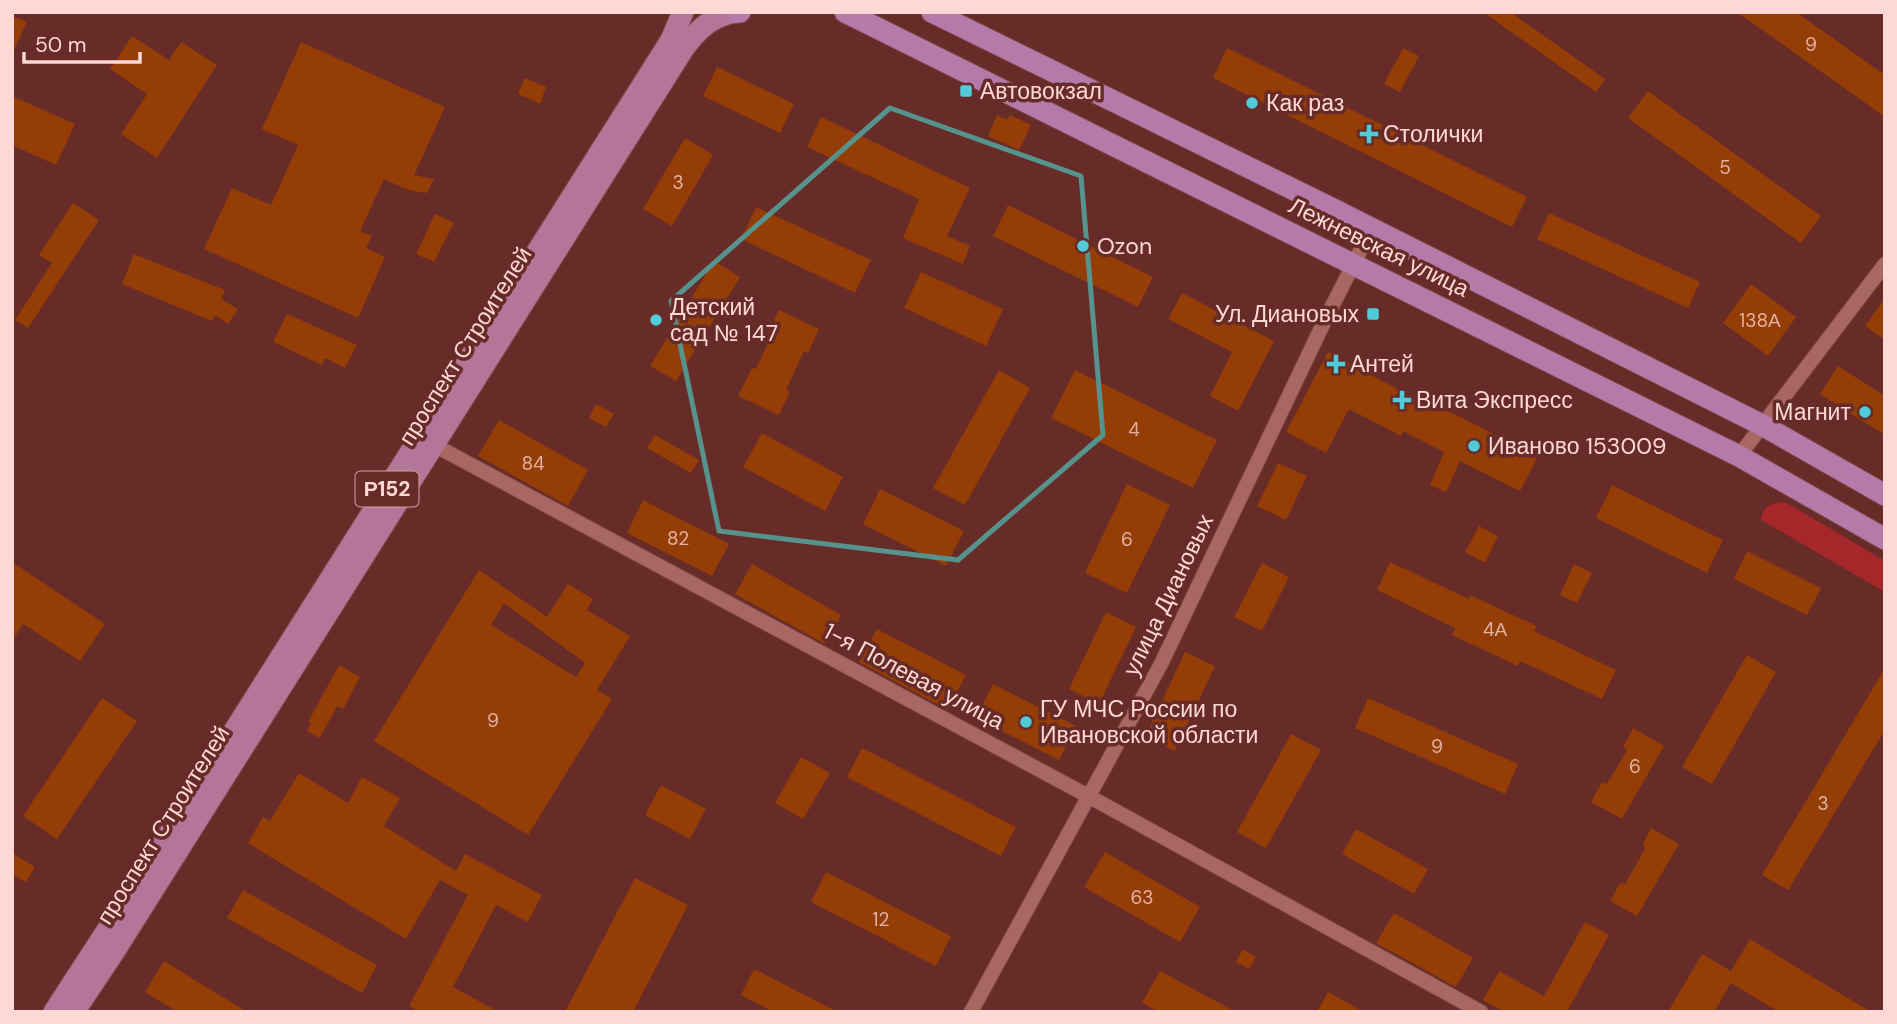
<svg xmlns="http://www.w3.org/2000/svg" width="1897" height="1024" viewBox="0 0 1897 1024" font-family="'DM Sans',sans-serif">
<rect width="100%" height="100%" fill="#672b28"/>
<path fill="#a6272a" d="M1780,502L1787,503L1885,561V592L1761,520C1762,509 1768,504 1780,502Z"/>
<path fill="#953d07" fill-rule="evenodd" d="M1483,12H1510L1605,79L1596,92Z
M1737,12H1796L1885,75V117Z
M12,16L27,22L12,54Z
M132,36L169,60L181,42L217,65L157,158L121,134L147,94L110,69Z
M301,42L445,107L414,175L434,179L427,193L408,190L384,179L360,231L372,236L366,248L385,257L358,318L204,249L232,188L271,205L298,145L262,129Z
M1227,48L1527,197L1512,227L1213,78Z
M1403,48L1419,56L1400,92L1384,84Z
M717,67L794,104L780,133L703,96Z
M525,78L546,87L540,104L518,94Z
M1648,91L1821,216L1801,243L1628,118Z
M12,96L75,124L56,165L12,145Z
M997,115L1007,120L1010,115L1031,125L1019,150L988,136Z
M821,117L970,188L947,236L970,246L963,264L903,238L919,199L807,147Z
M685,138L713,155L672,226L643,209Z
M73,203L99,220L28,328L15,320L52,263L39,255Z
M1008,205L1153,277L1138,307L993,236Z
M756,207L871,260L855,293L741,239Z
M1549,213L1700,282L1688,308L1537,239Z
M435,214L454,223L434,262L416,254Z
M134,254L225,290L221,299L238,309L228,324L215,315L212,321L122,284Z
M714,261L740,277L676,381L650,366Z
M921,272L1003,309L986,346L904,308Z
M1751,284L1796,317L1768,356L1723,323Z
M1182,293L1274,341L1238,411L1210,396L1232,352L1168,319Z
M1885,298V340L1865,326Z
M779,310L819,329L808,353L804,351L786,390L790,392L779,415L738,396L752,368L756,369L769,341L765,340Z
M287,314L357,345L345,368L325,358L322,365L273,342Z
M1328,352L1435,409L1437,405L1538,456L1520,491L1460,461L1446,492L1430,485L1444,452L1403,431L1401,436L1349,409L1326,453L1286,432Z
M1838,366L1885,396V435L1820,394Z
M999,370L1030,388L965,505L933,488Z
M1075,370L1217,440L1193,488L1051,418Z
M596,404L614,414L606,427L589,418Z
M499,420L588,470L568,506L478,456Z
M762,433L843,477L825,511L743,467Z
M655,435L699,460L691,473L647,448Z
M1278,463L1307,476L1286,520L1257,506Z
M1127,484L1170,505L1127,593L1085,573Z
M1612,485L1723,540L1707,573L1596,518Z
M880,489L964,531L946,566L863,524Z
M643,500L729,544L712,576L627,533Z
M1479,526L1498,536L1485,563L1465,552Z
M1747,551L1821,588L1807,615L1734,579Z
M12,562L105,624L80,661L23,624L12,641Z
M1390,562L1469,599L1470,595L1537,626L1534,631L1616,670L1602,699L1520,661L1518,666L1452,635L1455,628L1377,590Z
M1262,563L1289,577L1262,631L1234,617Z
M752,564L841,615L825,644L735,594Z
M1574,564L1592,573L1577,603L1560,595Z
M479,570L547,617L568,584L593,599L587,610L630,636L597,690L612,699L528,835L374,741ZM504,603L585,663L576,677L491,625Z
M1106,612L1136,627L1099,704L1069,689Z
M877,629L966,675L948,710L859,662Z
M1185,652L1215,666L1175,751L1145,737Z
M1747,655L1776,672L1712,784L1682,767Z
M339,665L360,677L343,709L337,706L320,738L307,731L311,723L308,722Z
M1885,668V730L1788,890L1762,875Z
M993,684L1076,726L1059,760L976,718Z
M102,698L137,721L57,839L23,816Z
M1368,698L1518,764L1505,794L1355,728Z
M1633,728L1664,746L1622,819L1591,802L1602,782L1607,784L1627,750L1623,747Z
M1291,734L1321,750L1266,848L1237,832Z
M862,748L1016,827L1001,856L847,777Z
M801,757L830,773L803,819L775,803Z
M299,773L348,803L362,777L400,798L384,826L456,871L465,854L542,895L528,922L496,905L453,987L499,1012H419L409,1006L468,895L440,880L406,939L248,843L263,817L270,821Z
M661,785L706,809L690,839L645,815Z
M1651,828L1679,844L1637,916L1610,901L1620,883L1625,884L1645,849L1643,843Z
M1356,829L1428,869L1414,894L1342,854Z
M1105,852L1200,907L1180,942L1084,887Z
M12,853L35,867L26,882L12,874Z
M826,872L951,936L936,966L811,902Z
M635,878L688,905L633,1012H565Z
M243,890L377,965L362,993L227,918Z
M1394,913L1473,958L1456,987L1376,943Z
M1585,922L1609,935L1567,1012H1504L1483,1000L1499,971L1544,996Z
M1750,939L1871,1012H1779L1731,983L1714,1012H1668L1702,954L1731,971Z
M1243,949L1256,957L1249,969L1236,962Z
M164,961L247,1012H178L145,992Z
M754,969L838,1012H774L741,995Z
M1160,971L1236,1012H1159L1142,1003Z
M1328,992L1364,1012H1317Z"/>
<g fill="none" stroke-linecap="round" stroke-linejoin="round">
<g stroke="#7c4847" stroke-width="16">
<path id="minor" d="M434,445L1090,797L1481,1012
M1739,456L1885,264
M971,1012L1161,664L1325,320L1372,228"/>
</g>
<g stroke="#7c4847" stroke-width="23">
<path id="primary" d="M54,1012L143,875L671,40L683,12
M74,1012L114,952L684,48C698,29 714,14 738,12"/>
</g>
<g stroke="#7c4847" stroke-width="23">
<path id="trunk" d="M736,12H740
M845,12L1739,456L1885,539
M932,12L1333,209L1762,425L1885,495"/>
</g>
<use href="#minor" stroke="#a96762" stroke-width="14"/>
<use href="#primary" stroke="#b37598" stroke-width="21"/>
<use href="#trunk" stroke="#b67aaa" stroke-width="21"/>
</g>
<path fill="none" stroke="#57938d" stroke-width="5" stroke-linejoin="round" d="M890,108L1081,176L1103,435L958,560L719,531L671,301Z"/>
<g fill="#52cbd8" stroke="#672b28" stroke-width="2.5">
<rect x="959" y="84" width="14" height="14" rx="3.5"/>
<circle cx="1252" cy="103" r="7"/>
<path d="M1365.5 123.5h7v7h7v7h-7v7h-7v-7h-7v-7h7z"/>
<circle cx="1083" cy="246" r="7"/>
<rect x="1366" y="307" width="14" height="14" rx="3.5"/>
<circle cx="656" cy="320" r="7"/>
<path d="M1332.5 353.5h7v7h7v7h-7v7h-7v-7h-7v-7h7z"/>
<path d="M1398.5 389.5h7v7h7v7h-7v7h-7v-7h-7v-7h7z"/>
<circle cx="1865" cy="412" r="7"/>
<circle cx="1474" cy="446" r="7"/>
<circle cx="1026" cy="722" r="7"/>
</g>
<g text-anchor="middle" stroke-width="7" stroke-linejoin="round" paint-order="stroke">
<g font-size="19" fill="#e4b1a1">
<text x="1811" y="51">9</text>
<text x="1725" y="174">5</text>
<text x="678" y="189">3</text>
<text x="1760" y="327">138А</text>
<text x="1134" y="436">4</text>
<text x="533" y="470">84</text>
<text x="678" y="545">82</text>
<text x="1127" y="546">6</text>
<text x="1495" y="636">4А</text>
<text x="493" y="727">9</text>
<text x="1437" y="753">9</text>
<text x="1635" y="773">6</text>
<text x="1823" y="810">3</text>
<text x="1142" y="904">63</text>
<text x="881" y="926">12</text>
</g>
<rect fill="#672b28" stroke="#d1a4a0" stroke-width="2" x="355.5" y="471.5" width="63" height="35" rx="5"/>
<g font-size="21" font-weight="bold" fill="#fed8d4">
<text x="387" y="496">Р152</text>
</g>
<g font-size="23" fill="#fed8d4" stroke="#672b28" text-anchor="start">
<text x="980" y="99">Автовокзал</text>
<text x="1266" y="111">Как раз</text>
<text x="1383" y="142">Столички</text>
<text x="1097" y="254">Ozon</text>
<text x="670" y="315">Детский<tspan x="670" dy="26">сад № 147</tspan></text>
<text x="1359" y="322" text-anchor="end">Ул. Диановых</text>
<text x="1350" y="372">Антей</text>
<text x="1416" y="408">Вита Экспресс</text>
<text x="1851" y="420" text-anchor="end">Магнит</text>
<text x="1488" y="454">Иваново 153009</text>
<text x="1040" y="717">ГУ МЧС России по<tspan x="1040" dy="26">Ивановской области</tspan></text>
</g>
<g font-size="23" fill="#fed8d4" stroke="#672b28">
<text transform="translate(1379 247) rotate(26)" y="8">Лежневская улица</text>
<text transform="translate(465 346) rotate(-58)" y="8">проспект Строителей</text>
<text transform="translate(1168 595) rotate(-64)" y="8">улица Диановых</text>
<text transform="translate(914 676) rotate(28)" y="8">1-я Полевая улица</text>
<text transform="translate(163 825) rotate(-58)" y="8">проспект Строителей</text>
</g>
</g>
<rect width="1897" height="1024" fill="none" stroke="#fed8d4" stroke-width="28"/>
<path d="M24 52v10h116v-10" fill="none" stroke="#fed8d4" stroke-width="3.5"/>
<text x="35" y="52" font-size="21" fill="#fed8d4" stroke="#672b28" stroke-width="5" paint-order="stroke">50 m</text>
</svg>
